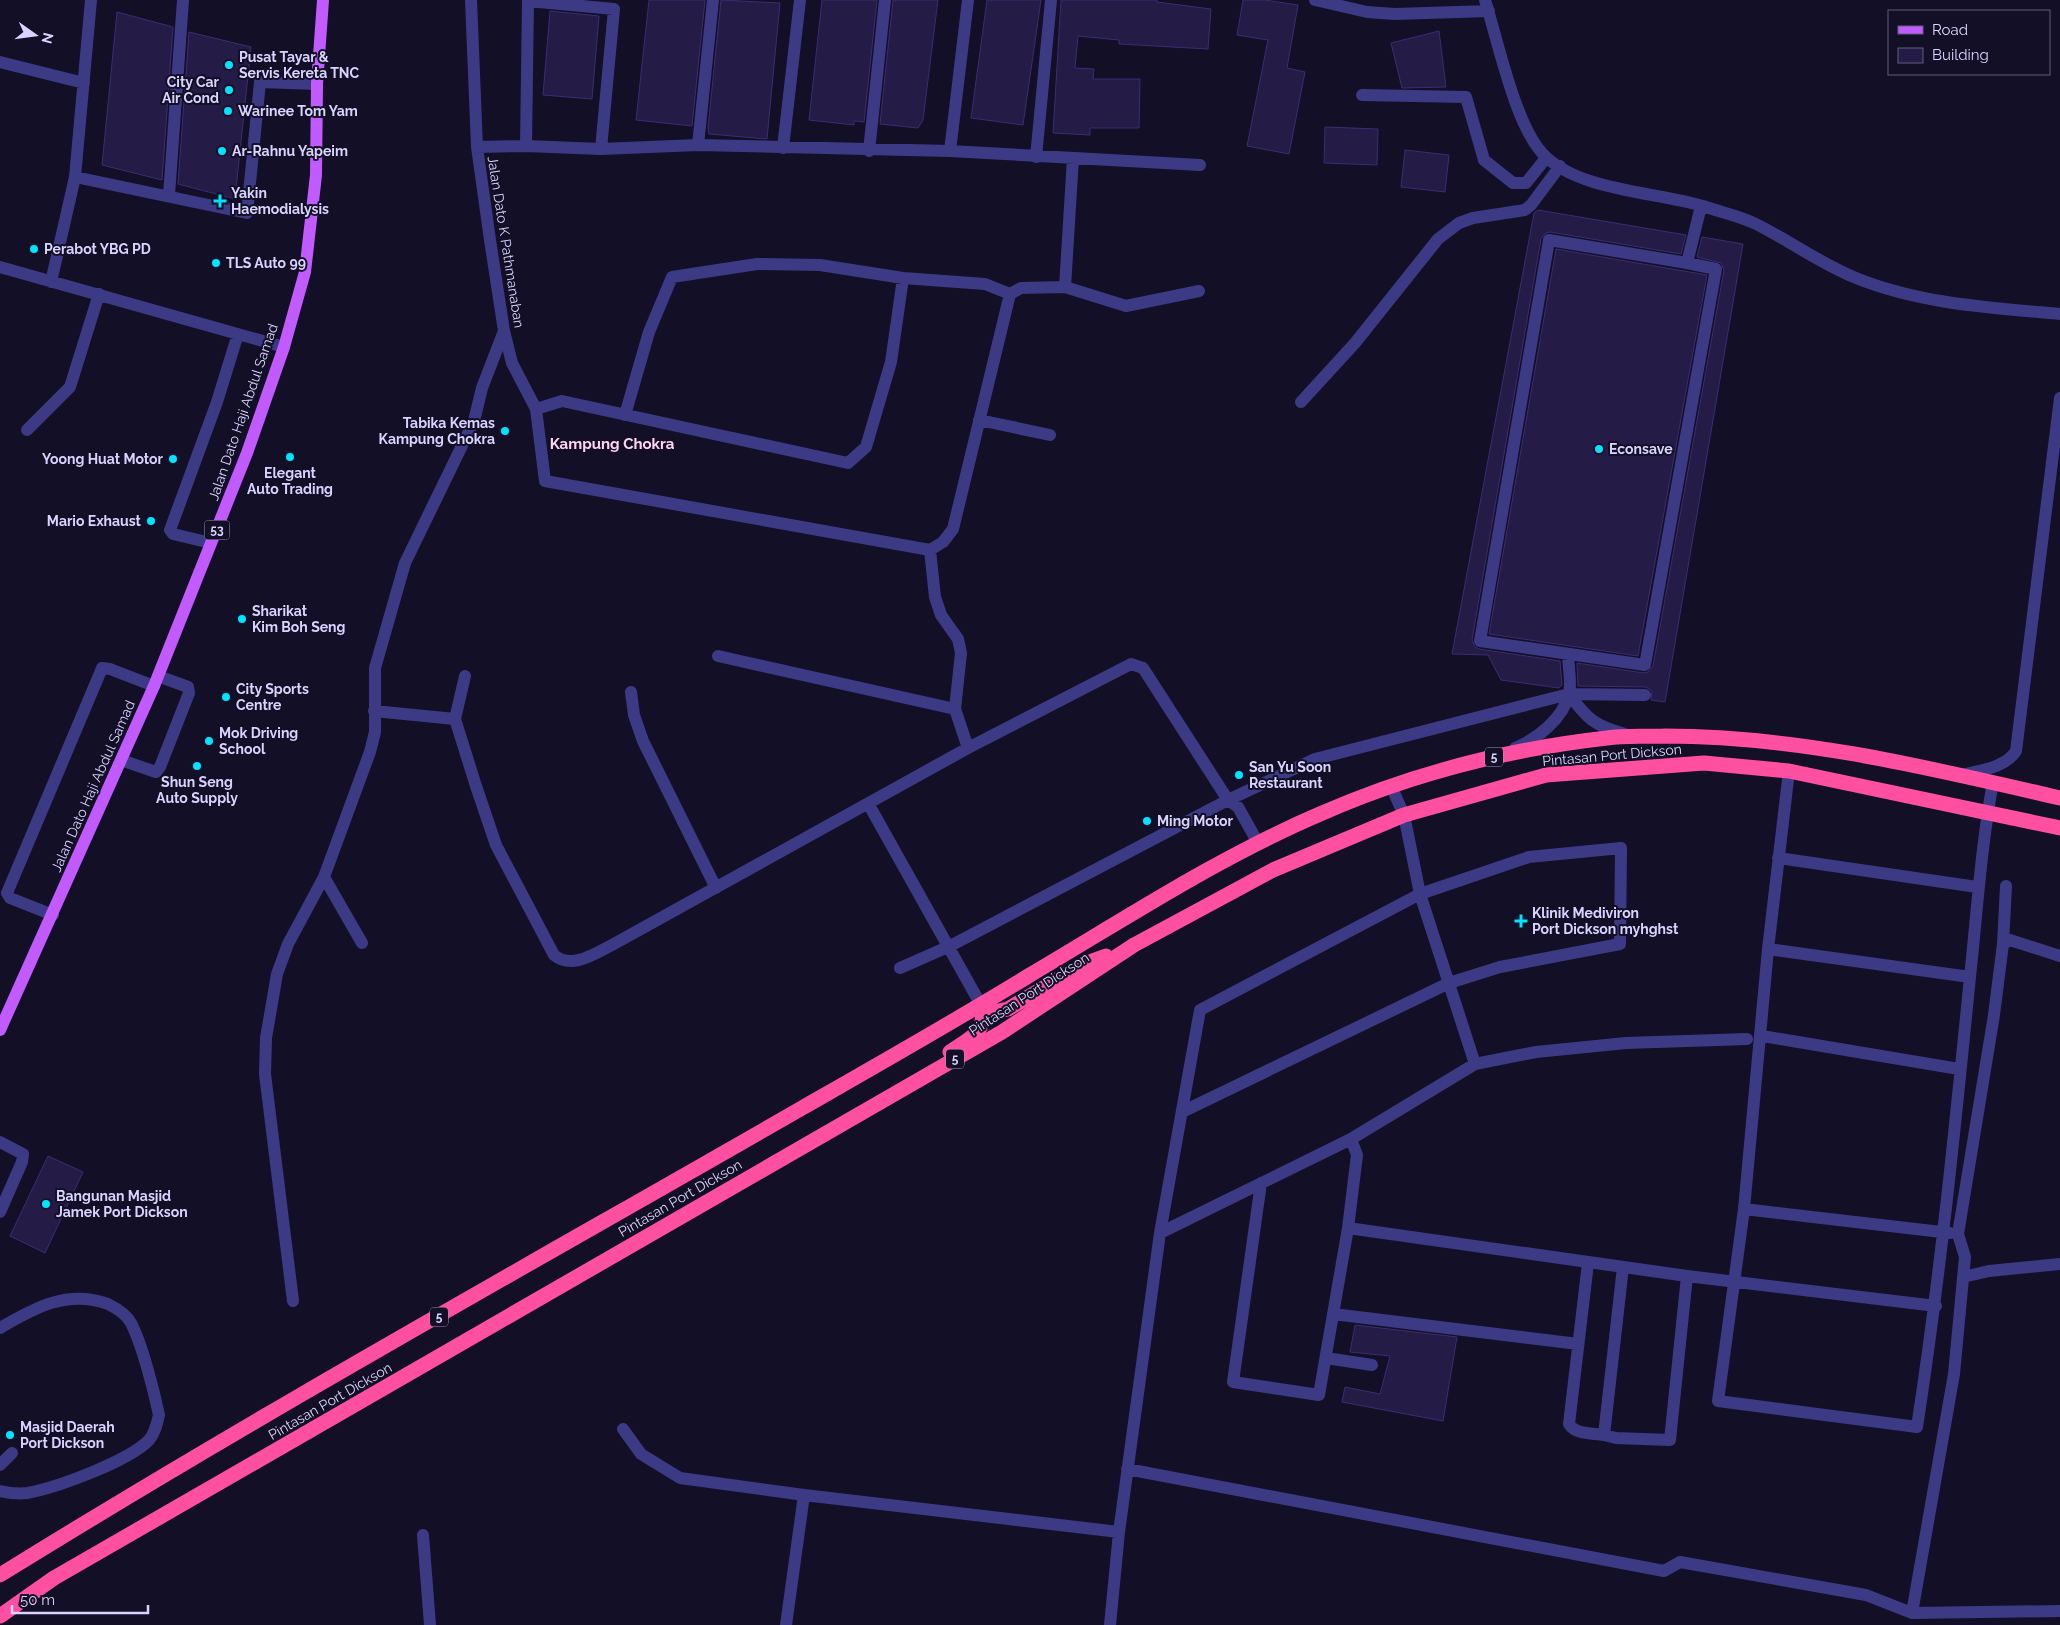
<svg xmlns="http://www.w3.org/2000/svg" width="2060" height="1625" viewBox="0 0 2060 1625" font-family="Raleway,sans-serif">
<rect width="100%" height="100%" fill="#130f26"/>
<path fill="#241b47" stroke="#3b2d73" d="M649,0H705L692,126L636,120Z
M721,0L780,3L767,139L709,134L708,128Z
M822,0H877L864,122L854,121V125L809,120Z
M893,0H938L923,120L918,128L880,124Z
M987,0H1041L1023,125L971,118Z
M1061,0H1157V2L1211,9L1208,49L1119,44V40L1078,36L1075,68L1094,69L1093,79H1140L1139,128H1090V135L1053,133Z
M1243,0H1265L1298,5L1287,68L1305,72L1289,154L1247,146L1268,40L1237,35Z
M550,11L599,16L592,99L543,95Z
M117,12L173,27L162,180L102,165Z
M1439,31L1446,87L1402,88L1391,43Z
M189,32L251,47L235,199L178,184Z
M1325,127L1378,129L1377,165L1324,163Z
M1405,150L1449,155L1445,192L1401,187Z
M1538,210L1686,235L1681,254L1550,232L1546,233L1541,239L1472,640L1475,647L1479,649L1560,661L1562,685L1559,688L1501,680L1488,655L1452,654L1534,213Z
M1702,237L1743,244L1665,702L1651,700L1652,691L1646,687L1578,686L1577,663L1644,673L1648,672L1653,666L1724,270L1721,263L1697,257Z
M1556,249L1707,275L1638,656L1489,634Z
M48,1156L83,1172L45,1253L10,1236Z
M1355,1325L1457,1337L1443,1421L1342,1402L1345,1387L1380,1394L1390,1356L1350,1352Z"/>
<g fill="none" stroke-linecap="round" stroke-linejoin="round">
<path stroke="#3d3a85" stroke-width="12" d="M471,0L477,147L490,240L504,331L512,363L536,409L545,481L930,550L943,542L953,529L1010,294
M1315,0L1367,12L1395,14L1489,11
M1485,0C1498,41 1516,130 1546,157C1582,191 1656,192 1703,206C1720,212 1740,216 1756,224C1790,241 1821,264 1856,278C1920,304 1992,308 2060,314
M0,62L84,83
M1362,95L1466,97L1484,160L1513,183H1526L1546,158
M698,145L713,0
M526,146L528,1L614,9L601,149
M477,147L526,146L601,149L698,145L950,151L1200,165
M783,148L800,0
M869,151L885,0
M950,151L968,0
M1036,157L1051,0
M75,177L247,213L260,82L317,84
M169,195L183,0
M1687,263L1549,240L1480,641L1645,665L1716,269L1687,263L1701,206
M0,267L284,347
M51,282L75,177L91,0
M1065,287L1073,158
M1301,402L1355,343L1438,239L1459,223L1473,218L1525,210L1531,205L1560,166
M536,409L562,401L848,463L866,447L891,362L903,278
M625,415L649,332L672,277L757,264L820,265L903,278L985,284L1010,294L1021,288L1065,287L1126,306L1199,291
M979,420L1050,435
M27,430L70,387L99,294
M211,543L173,534L170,530L217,402L238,334
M930,550L935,597L941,615L958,639L961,653L955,709L968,748
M718,656L955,709
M465,676L455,719L476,786L496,845L554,955C572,970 596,953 612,945L968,748L1131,664L1143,668L1228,800L1238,807L1258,843
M631,692L634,715L643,741L716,888
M1569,694C1587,719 1595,726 1625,734
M374,711L455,719
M1515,748C1537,739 1563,719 1569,694C1572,683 1568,666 1568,654
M121,760L156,772L160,767L189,693L188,687L158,676
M1789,771L1768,949L1744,1209L1718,1401L1917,1427C1940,1278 1955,1128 1970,977C1977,912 1981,847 1993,782
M1962,775C1981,770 2005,768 2016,751L2060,398
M1391,786L1404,815L1420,894L1475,1064
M869,805L981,1005
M1778,858L1977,887
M324,877L362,943
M53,915L10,898L7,893L100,673L102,668L110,669L154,686
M2003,944L2010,940L2060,956
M1768,949L1970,977
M900,968L950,946L1228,800L1315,759L1569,694L1645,695
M1762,1036L1959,1069
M0,1142L23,1154L22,1162L0,1212
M1261,1183L1233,1382L1319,1395L1348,1228L1357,1155L1351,1139
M1744,1209L1950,1233
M1348,1228L1687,1276L1936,1306
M1160,1233L1200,1010L1420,894L1529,857L1621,848L1620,944L1500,967L1449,983L1184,1111
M1588,1263L1569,1424C1576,1435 1592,1433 1604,1435
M1623,1267L1604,1435L1616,1438L1670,1440L1687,1276
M1963,1277L1989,1271L2060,1264
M293,1301L265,1074L266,1038L277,974L288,944L324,877L370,752L375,732V668L405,563L474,421L482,388L504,331
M1333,1314L1578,1344
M0,1328C34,1308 68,1289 108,1304C116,1308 127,1315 131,1323C142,1344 154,1391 159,1415C157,1424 155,1433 149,1440C129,1461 56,1488 27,1493C18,1494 9,1493 0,1491
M1326,1358L1372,1365
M623,1429L641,1454L680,1478L804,1495
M0,1465L12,1453
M1127,1469L1664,1571L1680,1562L1866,1595L1912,1613L2060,1611
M1119,1532L1160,1233L1351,1139L1475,1064L1536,1052L1626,1043L1747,1039
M423,1535L430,1625
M1912,1613L1954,1374L1965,1257L1958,1234L1994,1015L2003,944L2006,886
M786,1625L804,1495L1119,1532L1110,1625"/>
<path stroke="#c25bff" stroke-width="12" d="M0,1030L154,686L247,453L284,347L305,272L316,175L317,84L323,0"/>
<path stroke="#ff4fa3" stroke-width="15" d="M981,1005L994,1012L1008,1009L1084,964L1106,956
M950,1052C970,1038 988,1033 981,1005
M0,1575C263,1412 534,1262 802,1108C879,1064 955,1021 1030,975C1125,919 1219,857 1320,814C1411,774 1509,749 1607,738C1626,735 1646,737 1665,736C1799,736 1930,768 2060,798
M0,1616L54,1578L1002,1032L1134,945L1273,870L1404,815L1546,775L1704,763L1789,771L2060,828"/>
</g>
<g fill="#00e5ff" stroke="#130f26" stroke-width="2">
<circle cx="229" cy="65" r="5"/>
<circle cx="229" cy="90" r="5"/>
<circle cx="228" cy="111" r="5"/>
<circle cx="222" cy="151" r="5"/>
<path d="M217.5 193.5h5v5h5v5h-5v5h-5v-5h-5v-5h5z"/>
<circle cx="34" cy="249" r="5"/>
<circle cx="216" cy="263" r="5"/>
<circle cx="505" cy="431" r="5"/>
<circle cx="1599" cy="449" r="5"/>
<circle cx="290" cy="457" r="5"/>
<circle cx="173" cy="459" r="5"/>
<circle cx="151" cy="521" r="5"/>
<circle cx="242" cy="619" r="5"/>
<circle cx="226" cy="697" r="5"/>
<circle cx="209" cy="741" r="5"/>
<circle cx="197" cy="766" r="5"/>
<circle cx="1239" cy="775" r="5"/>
<circle cx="1147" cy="821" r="5"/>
<path d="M1518.5 913.5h5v5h5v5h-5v5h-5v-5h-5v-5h5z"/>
<circle cx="46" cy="1204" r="5"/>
<circle cx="10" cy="1435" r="5"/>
</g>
<g text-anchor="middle" stroke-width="4" stroke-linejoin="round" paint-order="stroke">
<g fill="#130f26" stroke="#9e99be" stroke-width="1">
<rect x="204.5" y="520.5" width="25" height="19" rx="4"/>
<rect x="1485" y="747.5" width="18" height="19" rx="4"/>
<rect x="946" y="1049.5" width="18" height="19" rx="4"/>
<rect x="430" y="1307.5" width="18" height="19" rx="4"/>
</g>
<g font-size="12" font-weight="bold" fill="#d9d4ff">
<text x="217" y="534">53</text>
<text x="1494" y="761">5</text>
<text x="955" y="1063">5</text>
<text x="439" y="1321">5</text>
</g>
<g font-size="14" font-weight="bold" fill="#d9d4ff" stroke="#130f26" text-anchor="start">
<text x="239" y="62">Pusat Tayar &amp;<tspan x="239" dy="16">Servis Kereta TNC</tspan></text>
<text x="219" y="87" text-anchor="end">City Car<tspan x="219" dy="16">Air Cond</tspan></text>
<text x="238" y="116">Warinee Tom Yam</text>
<text x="232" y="156">Ar-Rahnu Yapeim</text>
<text x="231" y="198">Yakin<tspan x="231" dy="16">Haemodialysis</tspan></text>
<text x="44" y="254">Perabot YBG PD</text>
<text x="226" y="268">TLS Auto 99</text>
<text x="495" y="428" text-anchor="end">Tabika Kemas<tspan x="495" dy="16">Kampung Chokra</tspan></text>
<text x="1609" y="454">Econsave</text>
<text x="163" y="464" text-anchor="end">Yoong Huat Motor</text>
<text x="290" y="478" text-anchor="middle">Elegant<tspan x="290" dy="16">Auto Trading</tspan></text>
<text x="141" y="526" text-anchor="end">Mario Exhaust</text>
<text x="252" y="616">Sharikat<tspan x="252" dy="16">Kim Boh Seng</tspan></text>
<text x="236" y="694">City Sports<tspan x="236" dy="16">Centre</tspan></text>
<text x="219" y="738">Mok Driving<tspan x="219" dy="16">School</tspan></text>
<text x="1249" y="772">San Yu Soon<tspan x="1249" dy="16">Restaurant</tspan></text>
<text x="197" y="787" text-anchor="middle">Shun Seng<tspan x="197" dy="16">Auto Supply</tspan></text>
<text x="1157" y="826">Ming Motor</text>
<text x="1532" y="918">Klinik Mediviron<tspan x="1532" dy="16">Port Dickson myhghst</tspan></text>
<text x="56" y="1201">Bangunan Masjid<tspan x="56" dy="16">Jamek Port Dickson</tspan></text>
<text x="20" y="1432">Masjid Daerah<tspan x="20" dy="16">Port Dickson</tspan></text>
</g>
<g font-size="14" fill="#d9d4ff" stroke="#130f26">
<text transform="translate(506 242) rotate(81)" y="5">Jalan Dato K Pathmanaban</text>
<text transform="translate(243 412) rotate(-71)" y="5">Jalan Dato Haji Abdul Samad</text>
<text transform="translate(1612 755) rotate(-5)" y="5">Pintasan Port Dickson</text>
<text transform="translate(93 786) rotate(-66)" y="5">Jalan Dato Haji Abdul Samad</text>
<text transform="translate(1029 994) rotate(-33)" y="5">Pintasan Port Dickson</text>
<text transform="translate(680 1198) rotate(-30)" y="5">Pintasan Port Dickson</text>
<text transform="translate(330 1401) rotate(-30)" y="5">Pintasan Port Dickson</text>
</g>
<g font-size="15" font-weight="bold" fill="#ffd6f0" stroke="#130f26">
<text x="612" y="449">Kampung Chokra</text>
</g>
</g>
<rect x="1888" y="10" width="162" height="65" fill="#130f26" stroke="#625e7d"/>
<rect x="1898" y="26" width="25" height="8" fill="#c25bff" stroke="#625e7d"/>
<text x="1932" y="35" font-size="15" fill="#d9d4ff">Road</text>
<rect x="1898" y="48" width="25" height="15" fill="#241b47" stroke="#625e7d"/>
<text x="1932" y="60" font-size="15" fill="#d9d4ff">Building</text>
<g transform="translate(35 35) rotate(104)" stroke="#130f26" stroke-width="4" paint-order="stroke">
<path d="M0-4L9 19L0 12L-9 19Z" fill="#d9d4ff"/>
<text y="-8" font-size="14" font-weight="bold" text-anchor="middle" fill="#d9d4ff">N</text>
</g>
<path d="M12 1605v8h136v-8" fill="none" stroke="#d9d4ff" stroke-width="2.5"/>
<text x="20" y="1605" font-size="15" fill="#d9d4ff" stroke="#130f26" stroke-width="4" paint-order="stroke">50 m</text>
</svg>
